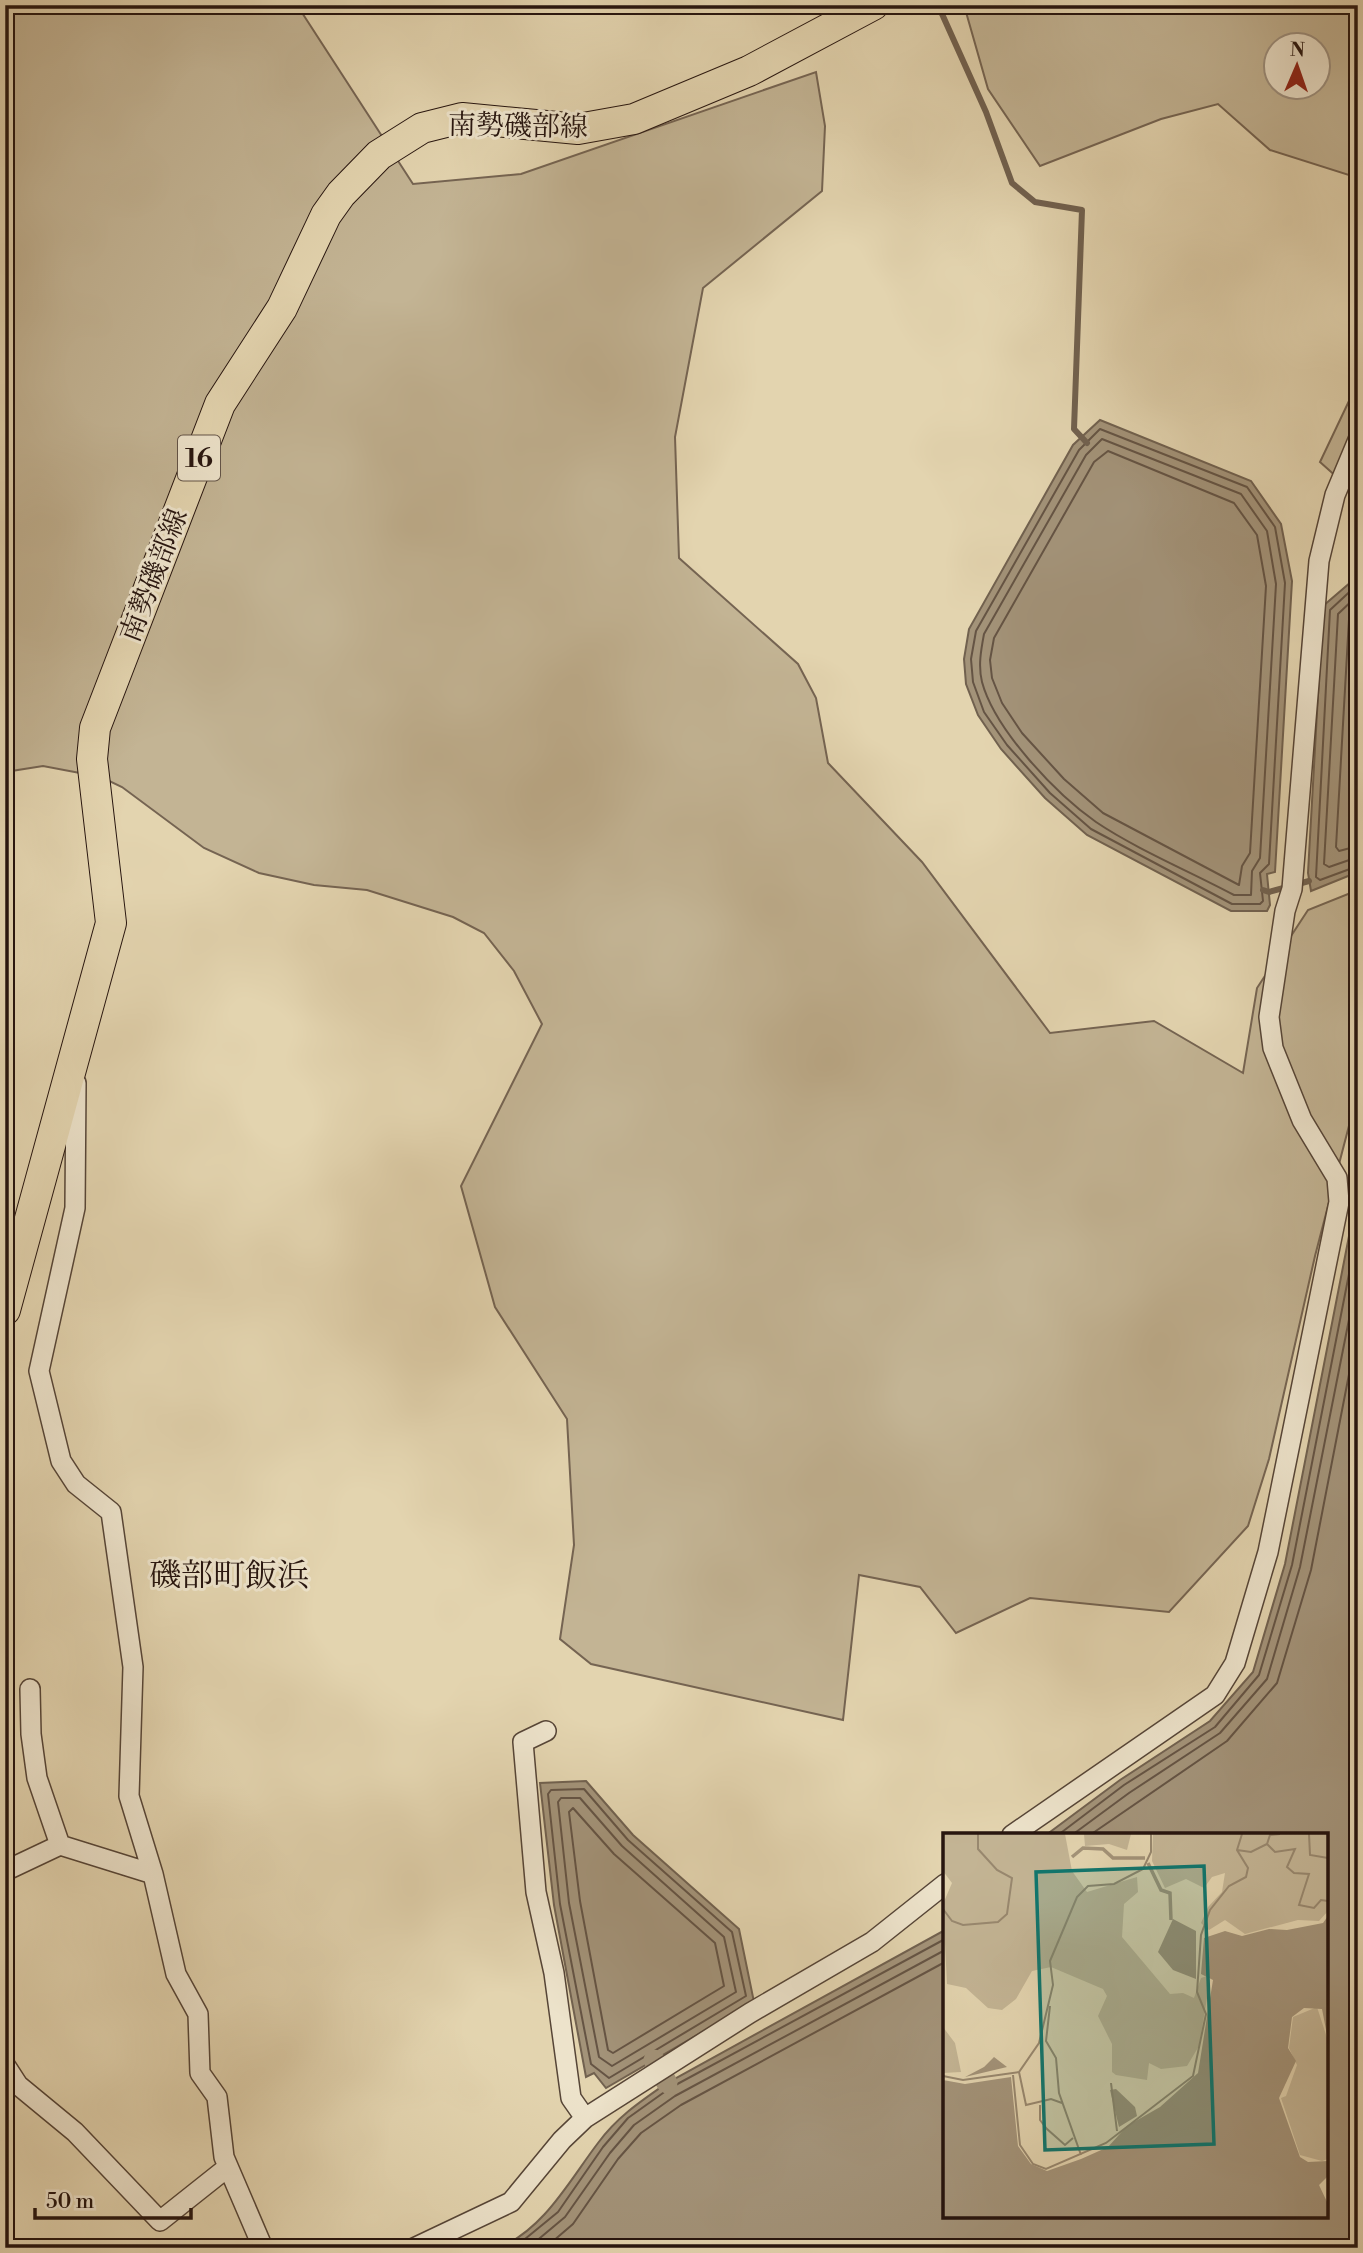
<svg xmlns="http://www.w3.org/2000/svg" width="1363" height="2253" viewBox="0 0 1363 2253" font-family="'Libre Bodoni','Noto Serif JP',serif">
<rect width="100%" height="100%" fill="#e3d4af"/>
<filter id="stains"><feTurbulence type="fractalNoise" baseFrequency=".00286" numOctaves="4"/><feColorMatrix values="0 0 0 0 .2 0 0 0 0 .09 0 0 0 0 .02 0 0 0 .5 -.17"/></filter>
<radialGradient id="worn" r=".72"><stop offset=".6" stop-color="#630" stop-opacity="0"/><stop offset="1" stop-color="#630" stop-opacity=".3"/></radialGradient>
<path fill="#c3b494" stroke="#756452" stroke-width="2" fill-rule="evenodd" d="M5,5H297L413,184L521,174L816,72L825,126L822,191L703,288L675,437L679,558L798,664L816,698L828,763L922,862L1050,1033L1154,1021L1243,1073L1257,988L1308,910L1358,890L1357,1095L1315,1256L1269,1459L1248,1526L1169,1612L1030,1598L956,1633L920,1587L859,1575L843,1720L591,1664L560,1639L574,1545L567,1419L495,1307L461,1186L542,1024L514,971L484,933L453,917L367,890L314,885L259,873L204,848L122,787L101,777L43,766L5,772Z
M964,5H1358V175L1355,177L1270,150L1218,104L1161,119L1040,166L988,89ZM1276,46H1318V88H1276Z
M1358,382V496L1320,462Z"/>
<path fill="#a39379" stroke="#71614f" stroke-width="2" d="M1100,420L1251,481L1281,524L1292,581L1275,872L1267,874L1270,905L1267,911H1231L1087,835L1045,798L1001,749L978,715L966,684L964,659L969,629L1073,445Z
M1358,576V872L1311,891L1308,873L1323,606Z
M1358,1190V2248H499C545,2228 569,2181 598,2143C617,2117 641,2101 667,2083L945,1930V2216H1326V1835H1046L1120,1780L1210,1721L1253,1672L1285,1564Z
M586,1781L633,1835L739,1929L754,2002L606,2088L594,2073L586,2077L554,1905L540,1783Z"/>
<g fill="none" stroke-linecap="round" stroke-linejoin="round">
<path stroke="#655444" stroke-width="2" d="M1100,429L1247,487L1275,527L1285,583L1269,864L1260,873L1263,901L1260,904H1232L1091,829L1050,793L1007,745L984,712L973,682L971,659L976,631L1079,450Z
M1102,439L1241,494L1267,531L1276,584L1260,858L1252,871L1251,895H1234C1191,872 1136,849 1096,822C1056,794 995,730 982,682C978,666 981,650 984,634L1086,455Z
M1108,451L1234,503L1257,535L1266,586L1250,853L1242,866L1239,885L1103,813L1064,779L1022,733L1002,703L992,678L990,660L994,638L1094,462Z
M1358,584L1330,610L1316,877L1320,880L1358,866
M1358,595L1338,614L1324,864L1329,867L1358,857
M1358,609L1349,619L1336,847L1339,851L1358,846
M584,1789L628,1840L732,1932L746,1996L609,2078L591,2064L560,1904L548,1794L551,1790Z
M561,1798H580L622,1846L724,1937L736,1992L612,2066L599,2057L569,1903L558,1802Z
M573,1808L614,1854L715,1943L724,1986L613,2053L608,2050L580,1901L569,1812Z
M1058,1835L1124,1785L1215,1727L1259,1675L1292,1565L1358,1228
M1072,1835L1129,1793L1220,1733L1267,1679L1300,1567L1358,1274
M1090,1835L1227,1741L1277,1683L1311,1570L1358,1328
M514,2248L558,2212L603,2147L628,2118L670,2088L945,1939
M528,2248L565,2217L610,2153L634,2125L675,2096L945,1950
M545,2248L573,2224L618,2159L641,2133L681,2105L945,1962"/>
<path stroke="#71614f" stroke-width="6" d="M938,5L986,112L1012,183L1035,202L1082,210L1074,429L1087,443
M1263,890L1269,892L1309,881"/>
<path stroke="#a39379" stroke-width="21" d="M654,2060L667,2083"/>
<g stroke="#564537" stroke-width="22">
<path id="street" d="M76,1083L75,1208L39,1371L61,1461L76,1484L111,1512L133,1667L129,1796L153,1874L176,1974L198,2014L200,2073L217,2097L224,2157L263,2248
M30,1689L31,1734L37,1778L60,1845
M546,1731L523,1742L536,1892L554,1973L571,2098L585,2118
M1012,1835L1215,1695L1235,1663L1268,1552L1339,1202L1337,1178L1302,1120L1273,1048L1269,1017L1285,911L1292,889L1319,561L1335,495L1358,440
M5,1871L60,1845L153,1874
M5,2065L18,2085L75,2132L160,2221L228,2167
M414,2248L511,2202L562,2140L585,2118L750,2013L872,1942L945,1884"/>
</g>
<g stroke="#27150f" stroke-width="32">
<path id="primary" d="M5,1310L111,923L92,759L95,728L220,404L282,308L326,215L341,194L379,155L422,128L462,118L578,129L634,119L749,71L873,5"/>
</g>
<use href="#street" stroke="#ede3cb" stroke-width="19"/>
<use href="#primary" stroke="#e3d4af" stroke-width="30"/>
</g>
<g text-anchor="middle" stroke-width="6" stroke-linejoin="round" paint-order="stroke">
<rect fill="#ede3cb" stroke="#625347" stroke-width="2" x="178" y="435.5" width="42" height="45" rx="5"/>
<g font-size="26" font-weight="bold" fill="#27150f">
<text x="199" y="467">16</text>
</g>
<g font-size="28" fill="#27150f" stroke="#ede3cb">
<text transform="translate(518 125) rotate(1)" y="10">南勢磯部線</text>
<text transform="translate(153 575) rotate(-69)" y="10">南勢磯部線</text>
</g>
<g font-size="32" fill="#27150f" stroke="#ede3cb">
<text x="229" y="1586">磯部町飯浜</text>
</g>
</g>
<g transform="translate(943 1833)">
<rect width="385" height="385" fill="#e3d4af"/>
<path d="M0,1H122L129,38L144,59L194,44L195,59L181,71L179,104L227,161L240,160L251,165L258,145L264,143L267,147L256,213L244,233L218,236L206,230L204,247L173,242L169,239V211L155,183L164,163L160,156L108,134L89,138L73,166L59,177L45,175L23,155L4,151L0,71L9,50L0,38ZM141,1H188L184,17L166,11L142,13ZM210,1H385V78L376,88L355,87L302,101L282,87L266,97L258,90L265,74L279,59L282,40L269,44L261,55L243,46L222,55L209,28ZM374,174L385,208V326L379,328L357,322L338,265L343,263L354,232L346,215L350,184ZM0,194L12,210L18,239L0,240Z" fill="#c3b494"/>
<path d="M385,83V207L379,176L361,175L349,184L345,215L353,228L336,265L357,324L365,329L385,328V343L376,352L385,371V384H0V247L22,251L68,244L75,313L88,331L104,338L138,326L165,314L184,293L217,274L255,240L270,147L258,141L261,105L282,98L299,103L326,96L344,97L380,90ZM230,86L253,98V146L230,137L215,119ZM51,224L64,234L22,244L41,234ZM173,256L192,274L194,283L176,294L167,257Z" fill="#a39379"/>
<path fill="none" stroke="#a39379" stroke-width="3.5" d="M129,24L140,15L160,16L170,25H202M205,30L218,57L227,60L228,87"/>
<path fill="none" stroke="#98886f" stroke-width="2" d="M366,1L367,22L385,25M324,11L332,19L352,16L344,34L351,40L366,41L356,72L371,75L378,67L385,68M294,17L308,19L324,11L327,2L337,1M0,76L9,88L20,92L55,89L64,81L69,45L54,37L35,16V1M107,173L103,208L113,225L116,260L138,322M76,239L83,272L108,266L119,270M70,242L77,312L90,331L103,336L163,310L250,243L263,181L254,159L258,102L267,77L286,53L303,44L305,35L294,17L299,1M0,243L20,247L76,239L96,210L110,152L107,128L134,64L145,53L171,51L200,36L208,19V1M168,250L174,298M97,272V287L104,296L122,312L130,305"/>
<path fill="#0f766e" fill-opacity="0.15" stroke="#0f766e" stroke-width="3.5" d="M261,33L271,311L102,317L93,39Z"/>
<rect width="385" height="385" fill="none" stroke="#27150f" stroke-width="3.5"/>
</g>
<rect width="1363" height="2253" fill="none" stroke="#e3d4af" stroke-width="28"/>
<rect x="7" y="7" width="1349" height="2239" fill="none" stroke="#27150f" stroke-width="3.5"/>
<rect x="14" y="14" width="1335" height="2225" fill="none" stroke="#27150f" stroke-width="2"/>
<g transform="translate(1297 66) rotate(2)"><circle r="33" fill="#ede3cb" stroke="#9e9180" stroke-width="2"/>
<path d="M0-5L12 26L0 18L-12 26Z" fill="#8f2418"/>
<text y="-10" font-size="19" font-weight="bold" text-anchor="middle" fill="#27150f">N</text>
</g>
<path d="M35 2208v10h156v-10" fill="none" stroke="#27150f" stroke-width="3.5"/>
<text x="46" y="2208" font-size="21" fill="#27150f" stroke="#ede3cb" stroke-width="5" paint-order="stroke">50 m</text>
<rect width="100%" height="100%" filter="url(#stains)"/>
<rect width="100%" height="100%" fill="url(#worn)"/>
</svg>
